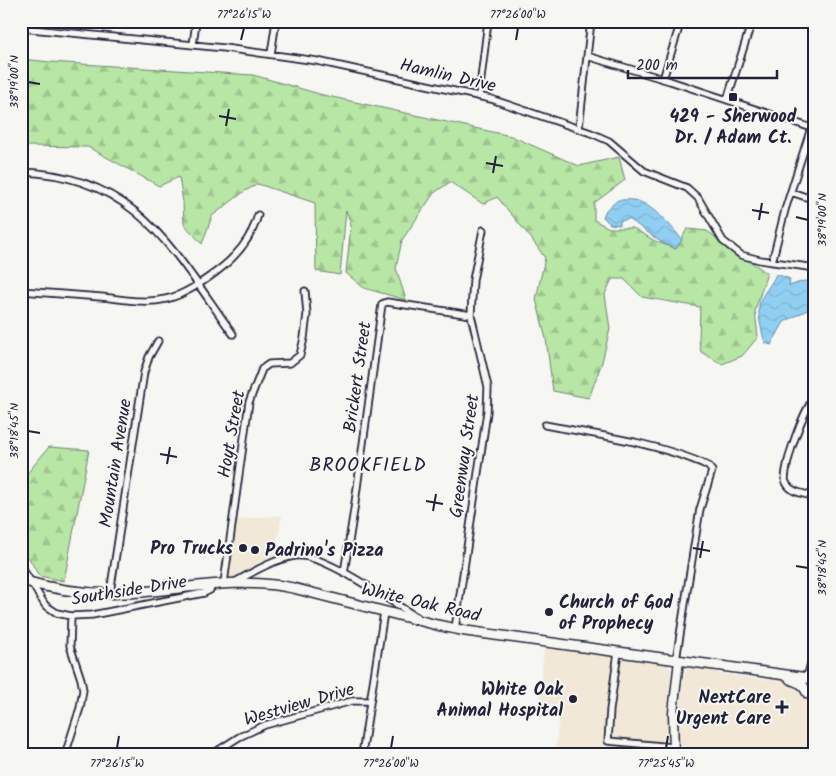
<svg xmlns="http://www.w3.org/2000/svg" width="836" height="776" viewBox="0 0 836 776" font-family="Kalam,sans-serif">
<defs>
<pattern id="forest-firs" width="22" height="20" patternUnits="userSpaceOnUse" patternTransform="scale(1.25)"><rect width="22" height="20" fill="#b8e6a5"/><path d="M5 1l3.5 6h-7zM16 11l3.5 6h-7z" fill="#9ec58f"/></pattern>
<pattern id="water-waves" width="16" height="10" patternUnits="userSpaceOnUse" patternTransform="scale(1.25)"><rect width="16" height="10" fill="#91cff2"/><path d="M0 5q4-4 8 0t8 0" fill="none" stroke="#7db1d0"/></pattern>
</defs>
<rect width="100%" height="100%" fill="#f6f6f2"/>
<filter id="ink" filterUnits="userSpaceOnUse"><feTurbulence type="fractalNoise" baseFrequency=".02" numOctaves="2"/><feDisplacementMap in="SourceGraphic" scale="10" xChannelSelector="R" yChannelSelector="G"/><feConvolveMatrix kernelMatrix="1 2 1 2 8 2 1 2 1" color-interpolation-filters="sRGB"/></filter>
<g filter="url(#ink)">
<path fill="#f1e8d7" d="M282,515L277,542L281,558L242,576L230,579L228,577L234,520Z
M544,648L666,664L670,667L672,671L668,705V755H555L560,710L539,708Z
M690,667L711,669L720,674L815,685V755H678L679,713L685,671Z"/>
<path fill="url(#forest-firs)" stroke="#6d8470" d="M21,59L50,62L253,75L323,95L511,136L579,166L619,157L625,180L594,203V220L609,228H633L655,241L676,249L687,229L707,231L767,273L755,311L758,337L742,356L722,364L701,352L699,341L700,307L642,297L624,279H612L605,294L610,329L602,362L589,398L553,391L546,339L536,299L545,258L531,238L497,197L483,204L450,182L434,193L402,240L396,268L406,300L364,288L346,273L351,225L346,210L340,275L316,271L315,203L258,184L245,191L212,216L202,244L184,224L183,202L179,177L159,186L88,147L25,146L21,166Z
M49,447L89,450L64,581L39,576L21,544V476H25Z"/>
<path fill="url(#water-waves)" stroke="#658aa9" d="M618,200C624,200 632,199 638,201C654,207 672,226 682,240L676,249L661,242L629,219L620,221V225L610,224L603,217L606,210Z
M776,274L790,279L789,286L804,281L815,282V306L784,322L771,345L765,343C762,332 758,317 759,306C761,294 772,285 776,274Z"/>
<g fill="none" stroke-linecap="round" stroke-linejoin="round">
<g stroke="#22223b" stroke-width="9">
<path id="minor" d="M21,28L224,48L317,61L491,99L591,133L609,141L644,171L687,188L698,198L723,241L741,255L760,260L815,268
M193,45L196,21
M271,54L276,21
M587,56L670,81L815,129
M663,79L681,21
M479,95L488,21
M727,100L752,21
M579,128L591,21
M21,172C137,175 173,251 233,334
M791,192L815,200
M772,262L785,210L811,128
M21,291C48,293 74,295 101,297C122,299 145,304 166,299C184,295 201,283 216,272C236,257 251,240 258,215
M815,396C802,414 786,458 785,480C789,493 803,493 815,497
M545,425C598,435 652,442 702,463L708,466L712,471L700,509L676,660
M21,566L45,605L57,613L71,616L92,615L204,593L210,590L213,584
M344,573L354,510L382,304L387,302L471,315
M235,582C253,572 274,559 295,556C323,552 390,602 417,617
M224,583L249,402L262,369L269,364L290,363L300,355L304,338L307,314L305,291
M110,593L144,372L149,357L158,341
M455,629L487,412L488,387L471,315L473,280L483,230
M618,652L610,710L608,741L673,747
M65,755L80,708L83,690L81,679L70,646L71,616
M211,755L239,737L265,725L352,701H370
M362,755L384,612"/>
</g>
<g stroke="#22223b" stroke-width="11">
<path id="tertiary" d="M808,678L815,652
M674,755L673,713L679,660"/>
</g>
<g stroke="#22223b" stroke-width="12">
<path id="primary" d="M21,580C55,590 91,595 127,593C184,590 236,576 293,588L437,625L466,631L815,679
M790,679L802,684L808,694L815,687"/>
</g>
<use href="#minor" stroke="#f6f6f2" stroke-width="5.5"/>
<use href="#tertiary" stroke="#f6f6f2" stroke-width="8"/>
<use href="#primary" stroke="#f6f6f2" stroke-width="9"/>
</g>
</g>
<path fill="none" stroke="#22223b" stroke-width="2" d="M241,40L244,28M516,40L518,28M28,82L40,84M219,116L236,119M226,126L229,109M486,163L503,166M493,173L496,156M752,210L769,213M796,217L808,220M759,220L762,203M28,431L40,433M160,454L177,457M167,464L170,447M426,501L443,504M433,511L436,494M693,548L710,551M700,558L703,541M796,566L808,568M117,748L119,736M391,748L393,736M666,748L668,736"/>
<g fill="#22223b" stroke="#f6f6f2" stroke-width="2">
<rect x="728" y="92" width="10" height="10" rx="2.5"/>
<circle cx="243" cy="548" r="5"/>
<circle cx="255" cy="550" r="5"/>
<circle cx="549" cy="612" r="5"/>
<circle cx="573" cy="699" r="5"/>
<path d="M779.5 699.5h5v5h5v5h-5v5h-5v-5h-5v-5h5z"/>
</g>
<g text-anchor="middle" stroke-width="4" stroke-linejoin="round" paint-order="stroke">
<g font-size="18" fill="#22223b" stroke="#f6f6f2">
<text transform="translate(448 75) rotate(13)" y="6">Hamlin Drive</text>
<text transform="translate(357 377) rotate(-82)" y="6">Brickert Street</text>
<text transform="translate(231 434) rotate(-80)" y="6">Hoyt Street</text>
<text transform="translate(464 456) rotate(-82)" y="6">Greenway Street</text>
<text transform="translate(115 463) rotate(-81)" y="6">Mountain Avenue</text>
<text transform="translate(129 590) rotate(-9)" y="6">Southside Drive</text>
<text transform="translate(421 602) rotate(13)" y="6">White Oak Road</text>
<text transform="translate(299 704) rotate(-16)" y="6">Westview Drive</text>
</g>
<g font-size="18" font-weight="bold" fill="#22223b" stroke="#f6f6f2" text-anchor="end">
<text x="733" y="122" text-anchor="middle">429 - Sherwood<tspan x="733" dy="21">Dr. / Adam Ct.</tspan></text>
<text x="233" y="554">Pro Trucks</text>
<text x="265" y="556" text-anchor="start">Padrino's Pizza</text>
<text x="559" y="608" text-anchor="start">Church of God<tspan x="559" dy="21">of Prophecy</tspan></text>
<text x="563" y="695">White Oak<tspan x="563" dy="21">Animal Hospital</tspan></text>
<text x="771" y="703">NextCare<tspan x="771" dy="21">Urgent Care</tspan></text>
</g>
<g font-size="19" letter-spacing="1" fill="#22223b" stroke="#f6f6f2">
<text x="368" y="471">BROOKFIELD</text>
</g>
</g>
<rect width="836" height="776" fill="none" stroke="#f6f6f2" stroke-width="55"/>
<path d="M628 70v8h149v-8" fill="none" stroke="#22223b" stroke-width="2.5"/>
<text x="636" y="70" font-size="15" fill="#22223b" stroke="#f6f6f2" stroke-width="4" paint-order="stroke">200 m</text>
<rect x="28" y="28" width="780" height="720" fill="none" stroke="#22223b" stroke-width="2"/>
<g font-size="12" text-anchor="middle" fill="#22223b">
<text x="244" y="18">77°26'15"W</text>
<text x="518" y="18">77°26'00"W</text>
<text transform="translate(14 82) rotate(-90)" y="4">38°19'00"N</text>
<text transform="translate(822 220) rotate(-90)" y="4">38°19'00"N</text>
<text transform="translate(14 431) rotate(-90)" y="4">38°18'45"N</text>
<text transform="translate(822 568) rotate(-90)" y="4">38°18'45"N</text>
<text x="117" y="767">77°26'15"W</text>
<text x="391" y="767">77°26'00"W</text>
<text x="666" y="767">77°25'45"W</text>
</g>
</svg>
